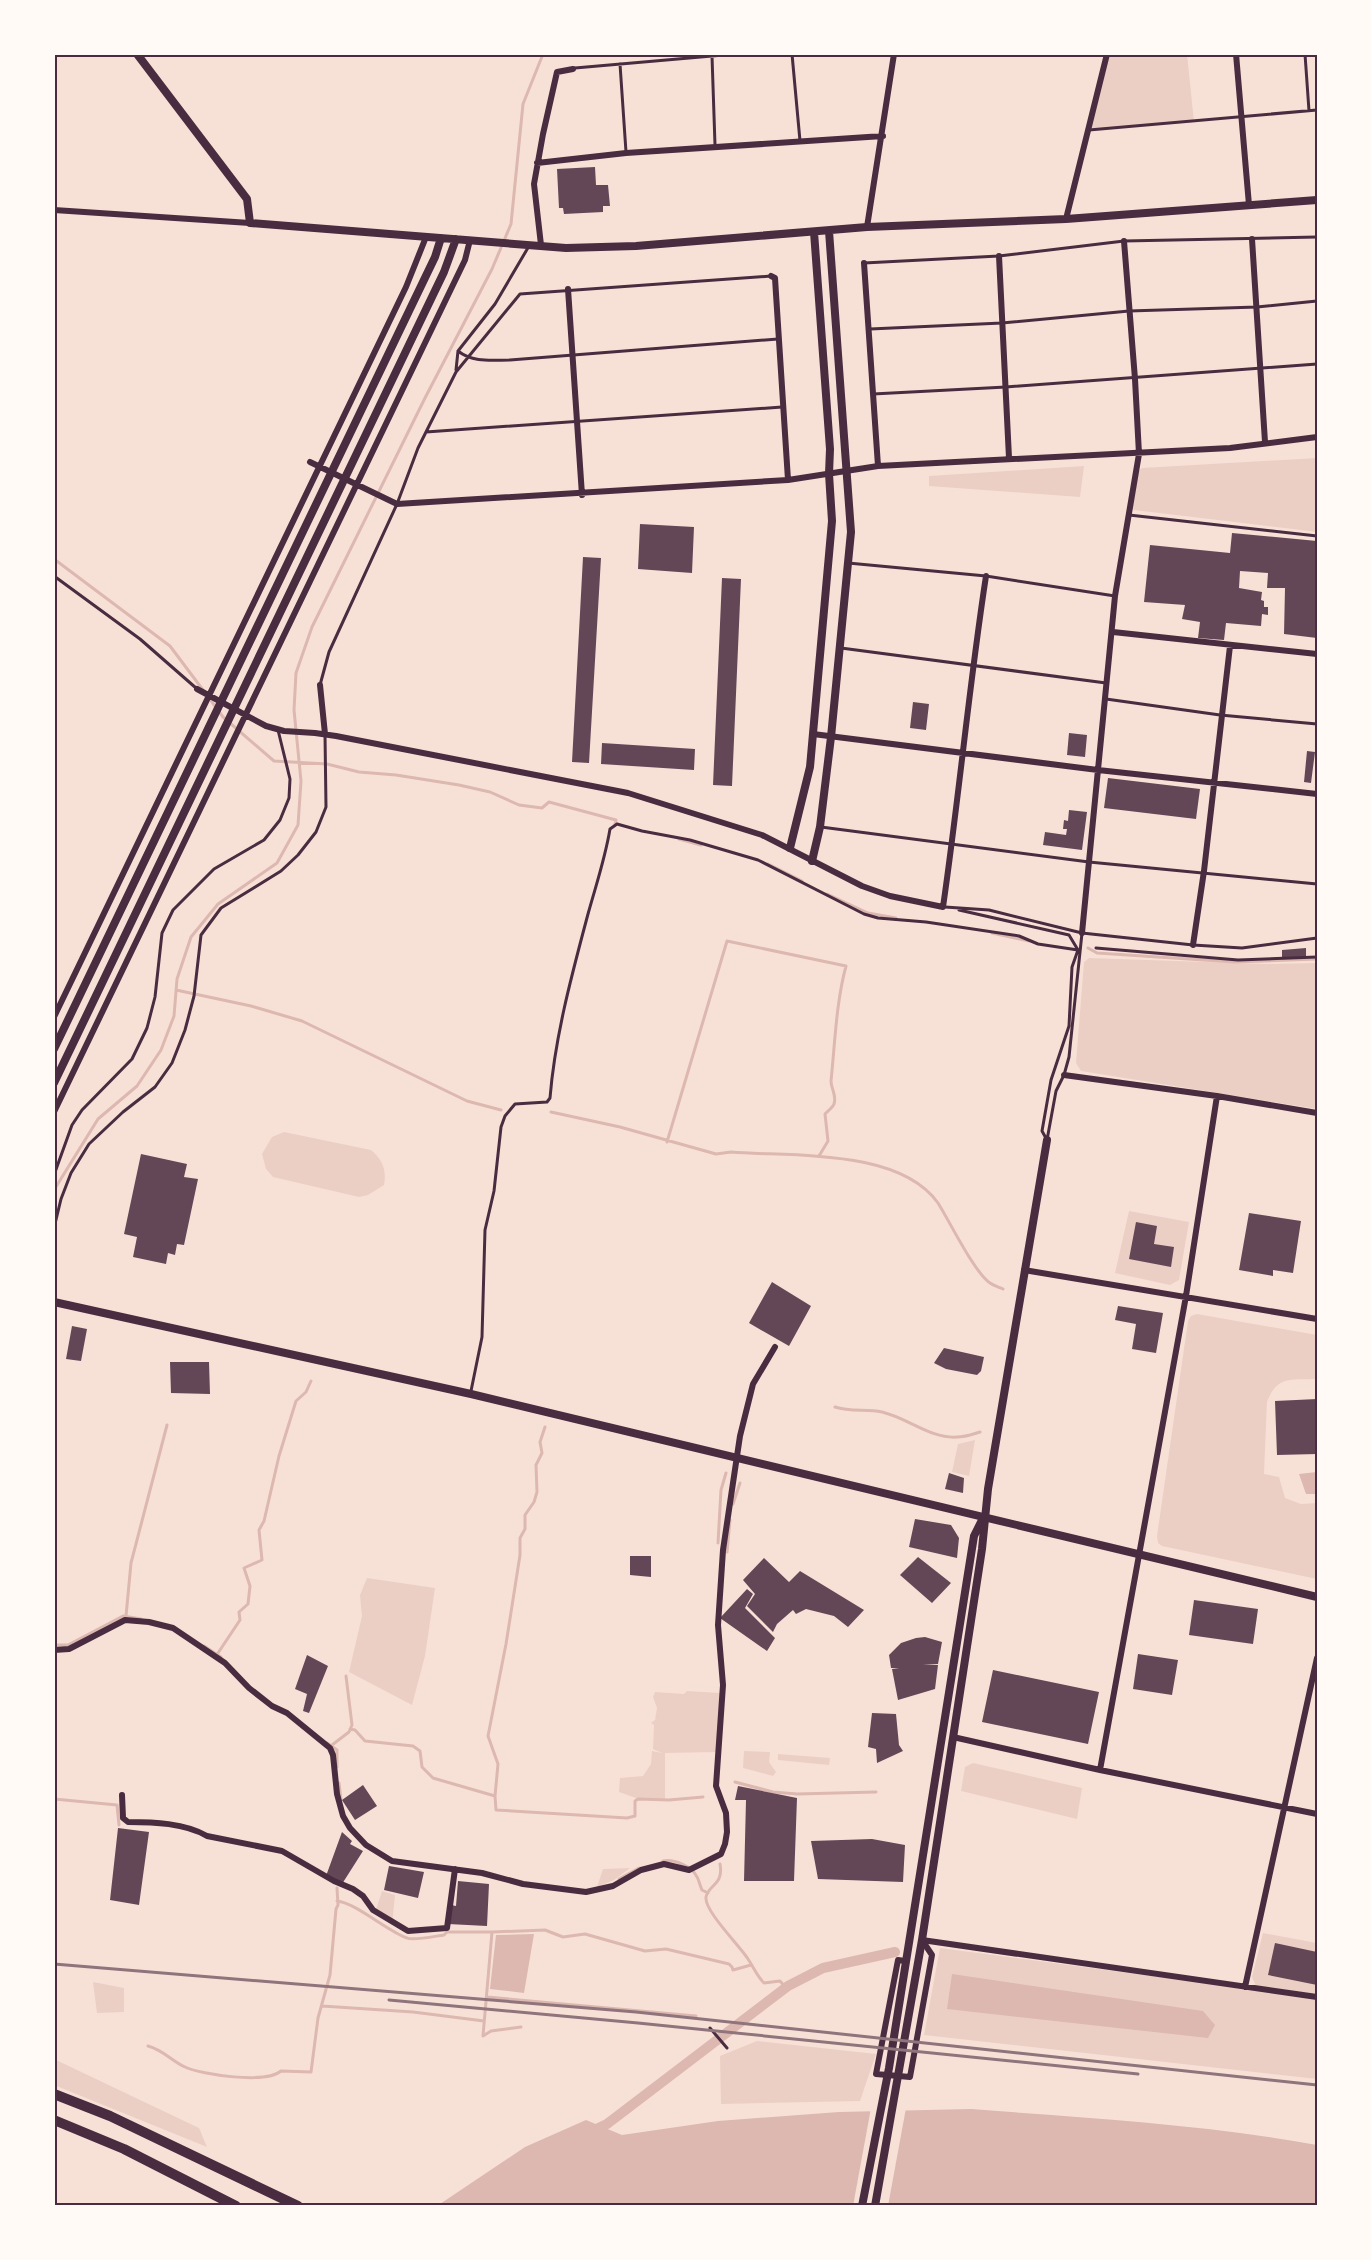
<svg xmlns="http://www.w3.org/2000/svg" width="1371" height="2260" viewBox="0 0 1371 2260" font-family="'Crimson Pro',serif">
<rect width="100%" height="100%" fill="#f7e1d7"/>
<path fill="#ebcfc5" d="M1107,54H1187L1194,122L1089,130Z
M1317,458V532L1134,510L1130,506L1135,474L1142,468Z
M1084,466L1080,497L929,486V476Z
M1089,958L1266,964L1317,963V1109L1081,1071L1076,1063L1084,962Z
M284,1132L371,1150C382,1159 387,1170 384,1185L368,1195L359,1197L273,1177L266,1169L262,1154L272,1137Z
M1129,1211L1189,1222L1179,1280L1170,1285L1115,1273Z
M1197,1314L1317,1335V1379C1292,1380 1277,1375 1267,1402L1264,1474L1279,1477L1285,1498L1301,1504L1317,1503V1579L1162,1546L1158,1543L1157,1536L1188,1321L1191,1316Z
M975,1440L969,1476L952,1472L958,1444Z
M367,1578L435,1588L425,1656L412,1705L349,1672L362,1616L360,1595Z
M687,1691L720,1693L717,1752L665,1753V1799L636,1798L619,1792L620,1778L643,1776L651,1764L652,1751L662,1753L653,1749L654,1725L651,1723L655,1720L657,1708L653,1697L655,1692L684,1694Z
M744,1751L770,1752L769,1762L776,1772L773,1776L743,1768Z
M778,1754L830,1758L829,1765L778,1760Z
M973,1763L1082,1788L1077,1819L961,1791L965,1767Z
M630,1868L614,1880L597,1887L603,1869Z
M382,1891L395,1895L392,1925L375,1913Z
M1263,1933L1317,1943V1994L1256,1986L1252,1977Z
M940,1948L1317,1998V2079L924,2035Z
M93,1982L124,1988V2012L97,2013Z
M757,2041L876,2054L860,2101L721,2104L720,2056Z
M54,2059L199,2128L207,2147L54,2085Z"/>
<path fill="#dcb8b0" d="M1317,1472V1494H1306L1299,1474Z
M534,1934L524,1993L490,1989L496,1935Z
M952,1974L1203,2011L1215,2025L1208,2038L947,2009Z
M971,2109C1086,2118 1203,2124 1317,2145V2206H418L440,2204L525,2147L586,2120L622,2135L718,2121L839,2112Z"/>
<path fill="#f7e1d7" d="M871,2108H906L888,2206H853Z"/>
<g fill="none" stroke-linecap="round" stroke-linejoin="round">
<path stroke="#dcb8b0" stroke-width="3" d="M54,559L170,646L203,690
M209,698L223,717L274,761L327,764L359,772L396,775L459,785L490,792L519,805L542,808L549,802L616,820L615,824H617
M679,839L701,845
M768,864L802,881
M827,894L868,913L896,918
M992,933L1029,941
M1088,948L1097,953L1234,962L1317,959
M176,990L251,1006L302,1021L467,1101L501,1110
M551,1112L620,1127L716,1154L731,1152C791,1157 899,1148 938,1203C950,1222 974,1272 990,1283C994,1286 999,1287 1003,1289
M667,1142L727,941L846,966C836,1003 835,1043 831,1081C831,1089 837,1095 834,1104C833,1107 828,1111 825,1114L828,1141L819,1156
M54,1190L98,1119L137,1086L161,1050L174,1016L177,979L191,937L218,904L277,863L298,825L301,781L294,710L296,673L312,627L425,398L492,269L511,224L523,104L543,54
M835,1407C850,1412 866,1409 882,1412C908,1418 931,1439 957,1437C965,1437 973,1434 980,1432
M733,1504L740,1483
M718,1543L721,1490L726,1473
M727,1552L730,1520
M126,1616L131,1563L167,1425
M54,1645H68L123,1616L141,1619
M204,1646L221,1657
M218,1653L240,1620L239,1612L248,1604L250,1586L244,1568L262,1560L259,1530L264,1521L279,1456L296,1401L306,1392L311,1381
M350,1729L355,1730L365,1741L413,1746L420,1751L422,1767L433,1778L495,1796L496,1810L627,1818L635,1816V1801L638,1799L669,1800L703,1797
M327,1743L337,1750V1767
M332,1745L349,1732L352,1725L346,1676
M735,1782L773,1792L797,1794L876,1792
M339,1783L341,1800
M495,1796L498,1764L488,1736L506,1644L520,1555V1538L525,1529V1515L534,1502L537,1492L536,1465L542,1453L540,1442L545,1427
M54,1799L117,1805L119,1825
M663,1861C674,1859 692,1866 697,1877C699,1880 700,1886 702,1890L708,1893
M720,1864C724,1885 708,1885 706,1897C704,1911 741,1947 748,1959C754,1968 757,1976 764,1983L780,1981L786,1988
M619,1879L639,1868
M337,1901C356,1903 387,1931 407,1938C413,1941 436,1936 444,1935L447,1932H492
M487,1997L696,2016
M322,2006L413,2012L484,2021
M521,2027L491,2031L483,2036L492,1932L545,1930L563,1937L585,1934L645,1951L666,1949L729,1964L732,1967L733,1970L751,1965
M148,2046C163,2050 172,2061 185,2067C202,2075 266,2084 281,2071L311,2072L318,2018L330,1975L336,1909L338,1905L337,1888"/>
<path stroke="#dcb8b0" stroke-width="10" d="M590,2132L607,2124L788,1986L823,1968L895,1952"/>
</g>
<path fill="#644757" d="M595,167L596,185H608L610,206H603V212L564,214L563,208H559L557,169Z
M640,524L694,527L692,573L638,569Z
M1232,533L1317,541V638L1284,634L1285,588H1267L1268,573L1240,571L1239,588L1262,592L1261,600L1264,601V607H1268V615L1262,614L1261,626L1226,623L1224,640L1198,638L1200,622L1182,619L1185,605L1144,602L1150,545L1230,553Z
M583,557L601,558L589,763L572,762Z
M722,578L741,579L732,786L713,785Z
M913,702L929,704L926,730L910,728Z
M1069,733L1087,735L1085,757L1067,755Z
M602,743L695,749L694,770L601,764Z
M1307,751L1315,752L1311,783L1304,782Z
M1108,778L1200,789L1196,819L1104,808Z
M1069,810L1087,812L1082,850L1043,845L1045,832L1066,835L1067,829H1063L1064,820L1068,821Z
M1306,948V957L1282,958V950Z
M141,1154L187,1164L184,1177L198,1179L184,1245L177,1244L175,1255L168,1253L166,1264L133,1257L137,1237L124,1234Z
M1249,1213L1301,1221L1293,1273L1273,1270V1276L1239,1270Z
M1136,1222L1157,1226L1154,1244L1174,1247L1171,1267L1129,1259Z
M772,1282L811,1306L789,1346L749,1323Z
M1118,1306L1163,1313L1156,1353L1132,1349L1136,1324L1115,1320Z
M72,1326L87,1329L81,1361L66,1359Z
M944,1348L984,1357L981,1371L977,1375L946,1369L934,1363Z
M170,1362H209L210,1394L171,1393Z
M1317,1399V1454L1277,1455L1275,1401Z
M949,1473L964,1478L963,1493L945,1489Z
M915,1519L951,1525L959,1538L957,1558L909,1547Z
M630,1556H651V1577L630,1575Z
M918,1557L951,1583L932,1603L900,1575Z
M764,1558L789,1582L800,1571L864,1610L848,1627L834,1616L806,1609L796,1614L793,1610L777,1624L773,1632L747,1606L755,1594L743,1580Z
M747,1589L753,1594L745,1608L775,1638L767,1651L720,1618Z
M1194,1600L1258,1609L1253,1644L1189,1635Z
M925,1637L942,1642L938,1664L923,1665H938L935,1689L898,1700L892,1669L899,1668H891L889,1655L901,1643L916,1638Z
M1138,1654L1178,1660L1172,1695L1133,1689Z
M307,1655L328,1666L309,1713L303,1711L307,1694L295,1689Z
M993,1670L1099,1692L1088,1744L982,1722Z
M872,1713L896,1714L899,1745L903,1751L877,1763L876,1749L868,1747Z
M363,1785L377,1806L355,1820L342,1800Z
M738,1786L797,1798L794,1881H744L746,1800H735Z
M118,1828L149,1832L139,1905L110,1900Z
M342,1832L352,1841L350,1844L363,1851L342,1884L326,1876Z
M872,1839L905,1845L903,1882L818,1879L811,1841Z
M389,1866L424,1872L418,1898L384,1890Z
M458,1881L489,1884L487,1926L448,1924L451,1905L456,1906Z
M1275,1943L1317,1952V1985L1268,1975Z"/>
<g fill="none" stroke-linecap="round" stroke-linejoin="round">
<path stroke="#4a2c40" stroke-width="3" d="M792,54L800,141
M1305,54L1309,111
M712,56L715,145
M620,64L626,152
M575,68L735,54
M1089,130L1317,110
M864,263L999,256L1124,241L1317,237
M870,329L1002,323L1129,311L1257,307L1317,301
M458,351C473,363 492,360 510,360L778,339
M456,370L458,351L495,304L529,246
M873,394L1006,387L1317,364
M426,432L782,407
M1129,515L1317,536
M848,563L986,576L1115,596
M54,576L140,639L196,688
M841,648L1106,683
M320,685L329,652L397,504L418,448L456,372L520,294L771,276
M1106,699L1220,715L1317,724
M821,827L1089,862L1317,884
M945,907L989,910L1082,933L1193,945L1242,948L1317,938
M959,910L1069,935L1078,950L1072,967L1069,1026L1051,1080L1042,1131L1047,1140
M1096,948L1238,960L1317,957
M1047,1140L1056,1091L1064,1075L1069,1057L1082,933
M54,1175L72,1125L82,1110L132,1059L147,1028L155,997L162,933L173,910L214,869L264,840L280,820L289,798L290,779L278,730
M54,1228L61,1199L71,1173L89,1144L123,1112L155,1087L172,1063L185,1030L194,996L201,935L221,908L281,871L298,855L316,832L326,807L325,734
M471,1391L482,1337L485,1230L494,1191L501,1127L505,1116L515,1104L547,1102L550,1098C555,1036 572,974 588,914C596,885 605,859 610,829L617,824L642,831L690,840L758,860L864,914L878,918L926,922L1019,936L1038,944L1078,950
M710,2028L727,2048"/>
<path stroke="#4a2c40" stroke-width="6" d="M1236,54L1249,205
M537,163L626,153L883,136
M54,210L250,223
M1066,219L1107,54
M867,227L894,54
M1252,239L1265,442
M541,245L534,184L543,134L557,72L573,69
M999,256L1009,458
M864,263L878,466
M771,276L775,278L776,294L788,480
M568,289L582,495
M310,462L397,504L788,480L878,466L1230,448L1317,437
M1113,632L1317,654
M320,685L325,734
M197,689L266,726L284,731L315,733L336,736L628,793L762,835L862,886L890,896L943,907C959,797 969,686 986,576
M813,734L1098,770L1317,794
M1082,933L1115,596L1139,454L1135,379L1124,241
M1193,945L1204,871L1230,646
M54,1017L406,287L426,237
M1064,1075L1217,1096L1317,1113
M54,1112L465,260L470,240
M1024,1270L1317,1319
M54,1650L69,1649L125,1620L149,1622L173,1628L225,1663L249,1688L272,1706L287,1713L330,1748L333,1755L337,1794L343,1816L350,1828L366,1845L392,1861L482,1873L523,1884L586,1892L613,1886L641,1870L664,1864L689,1870L721,1854L725,1844L727,1832L726,1813L716,1786L723,1685L718,1625L723,1550L740,1436L753,1384L775,1347
M953,1737L1100,1770L1317,1814
M1100,1770L1186,1296L1217,1096
M122,1795L123,1818L128,1822C153,1822 185,1823 207,1836L282,1851L334,1881L353,1889L363,1896L373,1910L408,1931L447,1928L455,1869
M922,1940L1317,1997
M905,1961L898,1960L876,2074L910,2077L932,1955L922,1940
M1245,1987L1317,1658"/>
<path stroke="#4a2c40" stroke-width="8" d="M137,54L247,199L250,223L566,248L636,246L867,227L1066,219L1317,200
M790,848L810,767L832,521L829,474L830,449L814,232
M812,861L820,827L831,737L851,532L829,231
M54,1049L435,257L441,238
M54,1083L444,272L456,239
M862,2206L889,2068L974,1536L983,1518
M875,2206L922,1940L982,1549L988,1489L1047,1140"/>
<path stroke="#4a2c40" stroke-width="8" d="M54,1302L471,1394L1317,1597"/>
<path stroke="#4a2c40" stroke-width="10" d="M54,2094L110,2116L298,2206
M54,2120L124,2149L236,2206"/>
<path stroke="#8f747c" stroke-width="3" d="M54,1964L636,2012L1317,2085
M389,2000L638,2023L1138,2074"/>
</g>
<rect width="1371" height="2260" fill="none" stroke="#fffaf5" stroke-width="111"/>
<rect x="56" y="56" width="1260" height="2148" fill="none" stroke="#4a2c40" stroke-width="2"/>
</svg>
